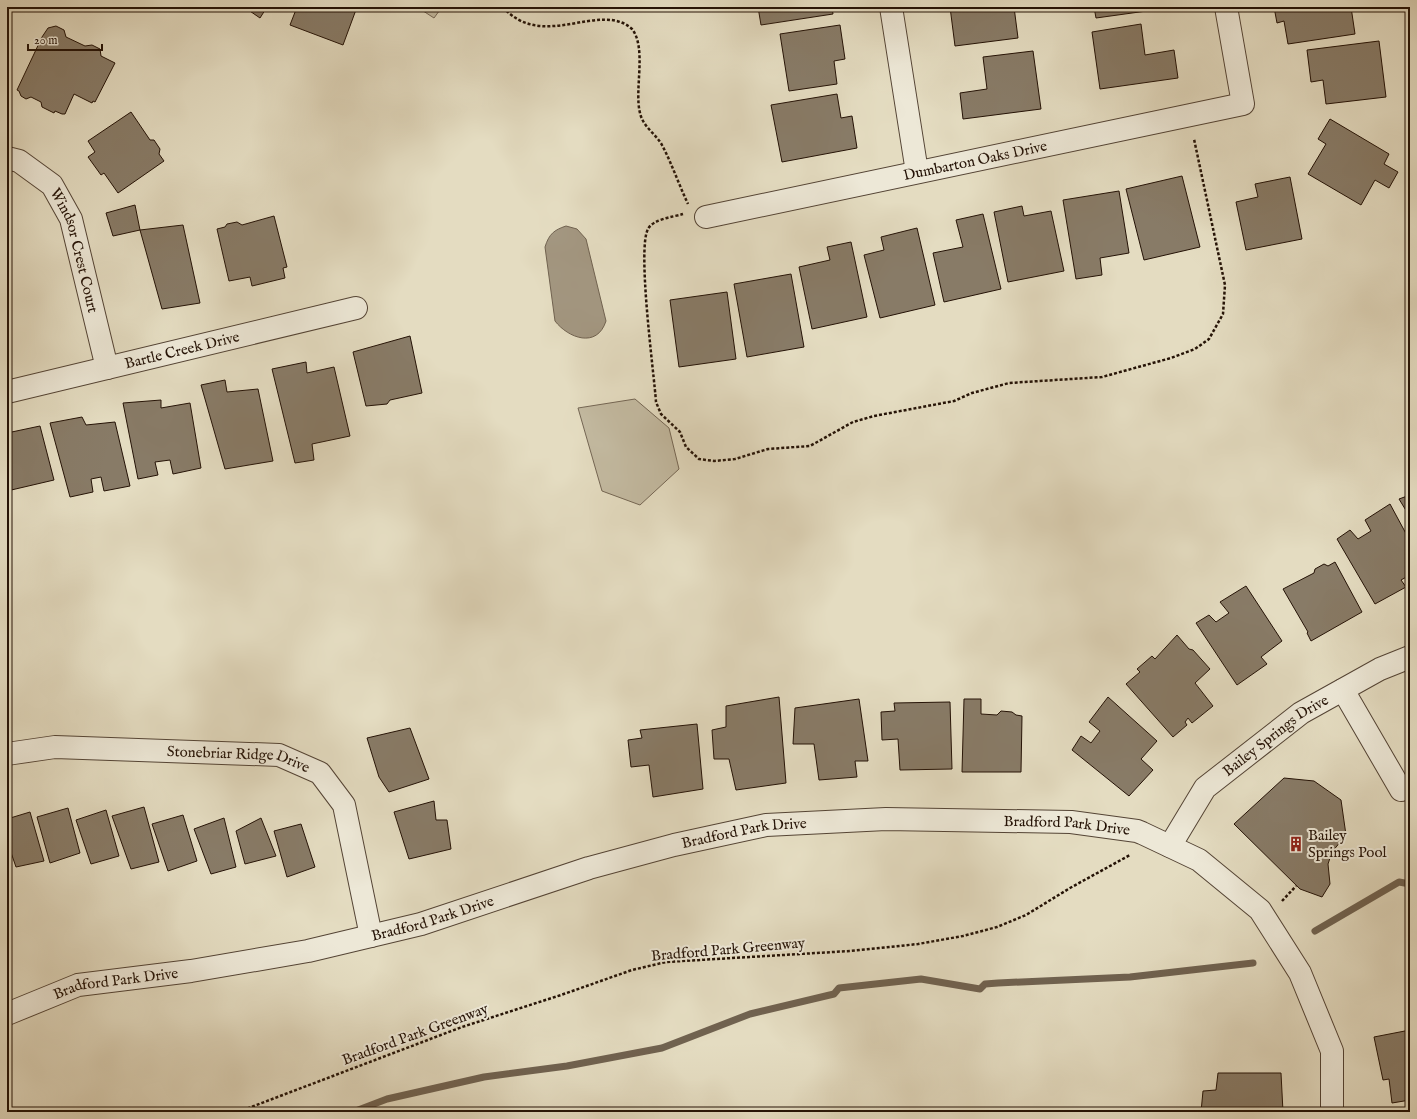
<svg xmlns="http://www.w3.org/2000/svg" width="1417" height="1119" viewBox="0 0 1417 1119" font-family="'IM FELL English',serif">
<rect width="100%" height="100%" fill="#e4dcc1"/>
<filter id="stains"><feTurbulence type="fractalNoise" baseFrequency=".005" numOctaves="4"/><feColorMatrix values="0 0 0 0 .2 0 0 0 0 .09 0 0 0 0 .02 0 0 0 .5 -.17"/></filter>
<radialGradient id="worn" r=".72"><stop offset=".6" stop-color="#630" stop-opacity="0"/><stop offset="1" stop-color="#630" stop-opacity=".3"/></radialGradient>
<path fill="#c3baa1" stroke="#746654" d="M417,7H442L434,18Z
M635,399L669,428L679,469L640,505L602,491L578,408Z"/>
<path fill="#a39781" stroke="#706250" d="M566,226L577,229L586,239L606,321C597,349 568,338 555,321L545,247C549,234 554,230 566,226Z"/>
<g fill="none" stroke-linecap="round" stroke-linejoin="round">
<path stroke="#706250" stroke-width="7" d="M1315,931L1399,882L1410,884
M353,1112L387,1099L484,1077L567,1066L662,1048L750,1014L834,994L839,988L921,979L980,989L985,984L998,983L1130,977L1253,963"/>
</g>
<path fill="#887b67" stroke="#241206" d="M244,7H267L260,18Z
M297,7H357L343,45L290,25Z
M758,7H832L833,14L761,25Z
M950,7H1014L1018,38L955,46Z
M1094,7H1161V9L1096,18Z
M1274,7H1351L1355,34L1288,44L1284,21L1277,23Z
M1141,24L1145,55L1174,50L1178,78L1100,89L1092,32Z
M840,25L845,59L834,61L837,84L789,91L780,34Z
M56,26L64,30L66,37L85,46L92,45L100,49L101,56L115,63L95,102L93,101L92,103L74,94L65,114H62L55,111L54,113L42,107L41,102L31,97L26,99L21,96L19,91L17,90L42,37L48,28Z
M1379,41L1386,97L1326,104L1323,80L1311,82L1307,50Z
M1033,51L1041,109L963,119L960,93L987,89L983,57Z
M837,94L841,118L852,116L857,148L782,162L771,105Z
M131,112L150,140H154L160,149L159,154L164,161L118,193L104,173L101,175L88,157L95,152L88,141Z
M1330,119L1389,154L1384,164L1398,172L1389,188L1375,180L1361,205L1308,174L1326,144L1318,139Z
M1182,176L1200,247L1144,260L1126,189Z
M1290,177L1302,239L1246,250L1236,202L1258,197L1255,184Z
M1119,191L1129,253L1100,258L1102,275L1076,279L1063,200Z
M135,205L140,230L113,236L106,213Z
M1022,206L1024,216L1051,211L1064,271L1008,282L994,212Z
M983,214L1001,289L944,302L933,253L963,247L956,220Z
M274,216L287,267L283,268L285,278L252,286L250,277L229,281L217,229L225,227L227,224L237,222L242,225Z
M183,225L200,303L162,309L140,230Z
M917,228L935,305L880,318L864,255L884,250L881,237Z
M851,242L867,317L812,329L799,267L830,260L827,247Z
M791,274L804,347L747,357L734,284Z
M727,292L736,359L679,367L670,300Z
M410,336L422,393L390,400L387,404L366,406L353,352Z
M306,362L307,373L334,367L350,436L312,444L314,460L295,463L272,369Z
M225,380L227,392L258,389L273,461L225,469L201,385Z
M161,400V408L190,403L201,468L173,474L170,460L155,462L158,475L138,479L123,403Z
M82,417L86,425L115,422L130,486L104,491L101,477L91,479L93,492L70,497L50,423Z
M40,426L54,480L7,491V433Z
M1410,495V517L1399,499Z
M1390,504L1410,541V575L1401,580L1406,587L1375,604L1337,539L1350,530L1358,539L1371,531L1365,520Z
M1335,562L1362,612L1311,641L1307,633L1308,632L1283,589L1314,573L1315,569L1324,564L1328,566Z
M1246,586L1282,641L1261,657L1267,664L1237,685L1196,623L1209,615L1216,622L1229,613L1220,602Z
M1177,635L1189,649L1193,650L1210,669L1195,683L1213,706L1192,723L1188,718L1185,722L1187,725L1173,737L1126,684L1140,672L1137,669L1152,656L1155,659Z
M779,697L786,783L736,790L729,759H714L712,730L726,727V706Z
M1108,697L1157,741L1141,759L1153,770L1129,796L1072,750L1081,736L1091,743L1100,731L1089,722Z
M859,699L868,761H855L857,777L819,780L814,744H793L795,708Z
M964,699H981V714L997,715L1001,711L1012,712L1016,715L1022,716L1021,772H962Z
M950,702L952,769L900,770L898,739L882,740L881,712L895,711L894,703Z
M697,724L703,789L653,797L649,765L631,767L628,740L642,738L640,730Z
M410,728L429,779L389,792L379,777L367,738Z
M1284,778L1314,781L1341,800L1346,835L1332,852L1328,864L1330,884L1322,897L1300,889L1234,824Z
M434,801L436,820H447L451,849L409,859L394,812Z
M144,807L159,862L131,869L112,816Z
M68,808L80,853L50,863L37,817Z
M106,810L119,856L91,864L76,820Z
M30,812L44,861L16,867L7,841V819Z
M183,815L197,861L168,871L152,824Z
M224,818L236,867L211,874L194,829Z
M261,818L276,856L245,864L236,831Z
M301,824L315,867L287,877L274,831Z
M1410,1030V1100L1392,1103L1389,1079L1383,1080L1374,1037Z
M1218,1073H1281L1283,1112H1201L1203,1091L1216,1090Z"/>
<g fill="none" stroke-linecap="round" stroke-linejoin="round">
<g stroke="#544435" stroke-width="24">
<g id="minor">
<path d="M891,7L917,172"/>
<path id="s1" d="M7,158L19,161L52,185L71,219L107,368"/>
<path id="s2" d="M706,217L1243,104L1226,7"/>
<path id="s3" d="M7,392L356,308"/>
<path d="M1343,690L1401,790"/>
<path id="s4" d="M7,754L55,747L279,755L320,773L344,805L371,936"/>
<path id="s5" d="M1170,846L1205,788L1301,713L1380,669L1410,657"/>
<path id="s6" d="M7,1014L78,985L191,971L308,951L421,924L589,868L674,845L766,825L886,819L1071,822L1137,831L1142,833L1199,860L1260,910L1300,973L1332,1051V1112"/>
</g>
</g>
<path stroke="#241206" stroke-width="2.5" stroke-dasharray="3 2" stroke-linecap="butt" d="M503,7C542,52 600,0 632,29C647,48 634,90 640,113C643,127 656,134 662,145C672,164 679,185 688,204
M683,214C673,217 653,219 648,229C637,249 654,373 656,402L661,414L680,432L686,447L699,459L714,461L735,459L768,449L810,446L853,422L874,416L954,401L972,393L1009,383L1102,377L1171,358L1195,349L1209,339L1223,314L1225,285L1194,139
M1282,901L1296,886
M238,1112L462,1027L561,995L632,970L666,962L850,951L918,944L963,936L997,927L1026,915L1070,888L1130,855"/>
<use href="#minor" stroke="#ede8d7" stroke-width="22"/>
</g>
<defs>
<g id="building-bare" transform="scale(1.2)"><path d="M-4-6H4V6H1V3H-1V6H-4ZM-2.5-4.3h1.7v1.8h-1.7ZM.8-4.3h1.7v1.8H.8ZM-2.5-1h1.7V.8h-1.7ZM.8-1h1.7V.8H.8Z" fill="#8f2418" stroke="#ede8d7" stroke-width="2.5" paint-order="stroke"/></g>
</defs>
<g fill-rule="evenodd">
<use href="#building-bare" x="1296" y="844"/>
</g>
<g text-anchor="middle" stroke-width="4" stroke-linejoin="round" paint-order="stroke">
<g font-size="15" fill="#241206" stroke="#ede8d7">
<text dy="5" stroke="none"><textPath href="#s2" startOffset="275">Dumbarton Oaks Drive</textPath></text>
<text dy="5" stroke="none"><textPath href="#s1" startOffset="123">Windsor Crest Court</textPath></text>
<text dy="5" stroke="none"><textPath href="#s3" startOffset="180">Bartle Creek Drive</textPath></text>
<text dy="5" stroke="none"><textPath href="#s5" startOffset="156">Bailey Springs Drive</textPath></text>
<text dy="5" stroke="none"><textPath href="#s4" startOffset="233">Stonebriar Ridge Drive</textPath></text>
<text dy="5" stroke="none"><textPath href="#s6" startOffset="1086">Bradford Park Drive</textPath></text>
<text dy="5" stroke="none"><textPath href="#s6" startOffset="762">Bradford Park Drive</textPath></text>
<text dy="5" stroke="none"><textPath href="#s6" startOffset="438">Bradford Park Drive</textPath></text>
<text transform="translate(728 949) rotate(-5)" y="5">Bradford Park Greenway</text>
<text dy="5" stroke="none"><textPath href="#s6" startOffset="114">Bradford Park Drive</textPath></text>
<text transform="translate(415 1034) rotate(-20)" y="5">Bradford Park Greenway</text>
</g>
<g font-size="15" fill="#241206" stroke="#ede8d7" text-anchor="start">
<text x="1308" y="840">Bailey<tspan x="1308" dy="17">Springs Pool</tspan></text>
</g>
</g>
<rect width="1417" height="1119" fill="none" stroke="#e4dcc1" stroke-width="24"/>
<rect x="8" y="8" width="1401" height="1103" fill="none" stroke="#241206" stroke-width="2"/>
<rect x="12" y="12" width="1393" height="1095" fill="none" stroke="#241206"/>
<path d="M28 44v6h74v-6" fill="none" stroke="#241206" stroke-width="2"/>
<text x="34" y="44" font-size="12" fill="#241206" stroke="#ede8d7" stroke-width="3" paint-order="stroke">20 m</text>
<rect width="100%" height="100%" filter="url(#stains)"/>
<rect width="100%" height="100%" fill="url(#worn)"/>
</svg>
